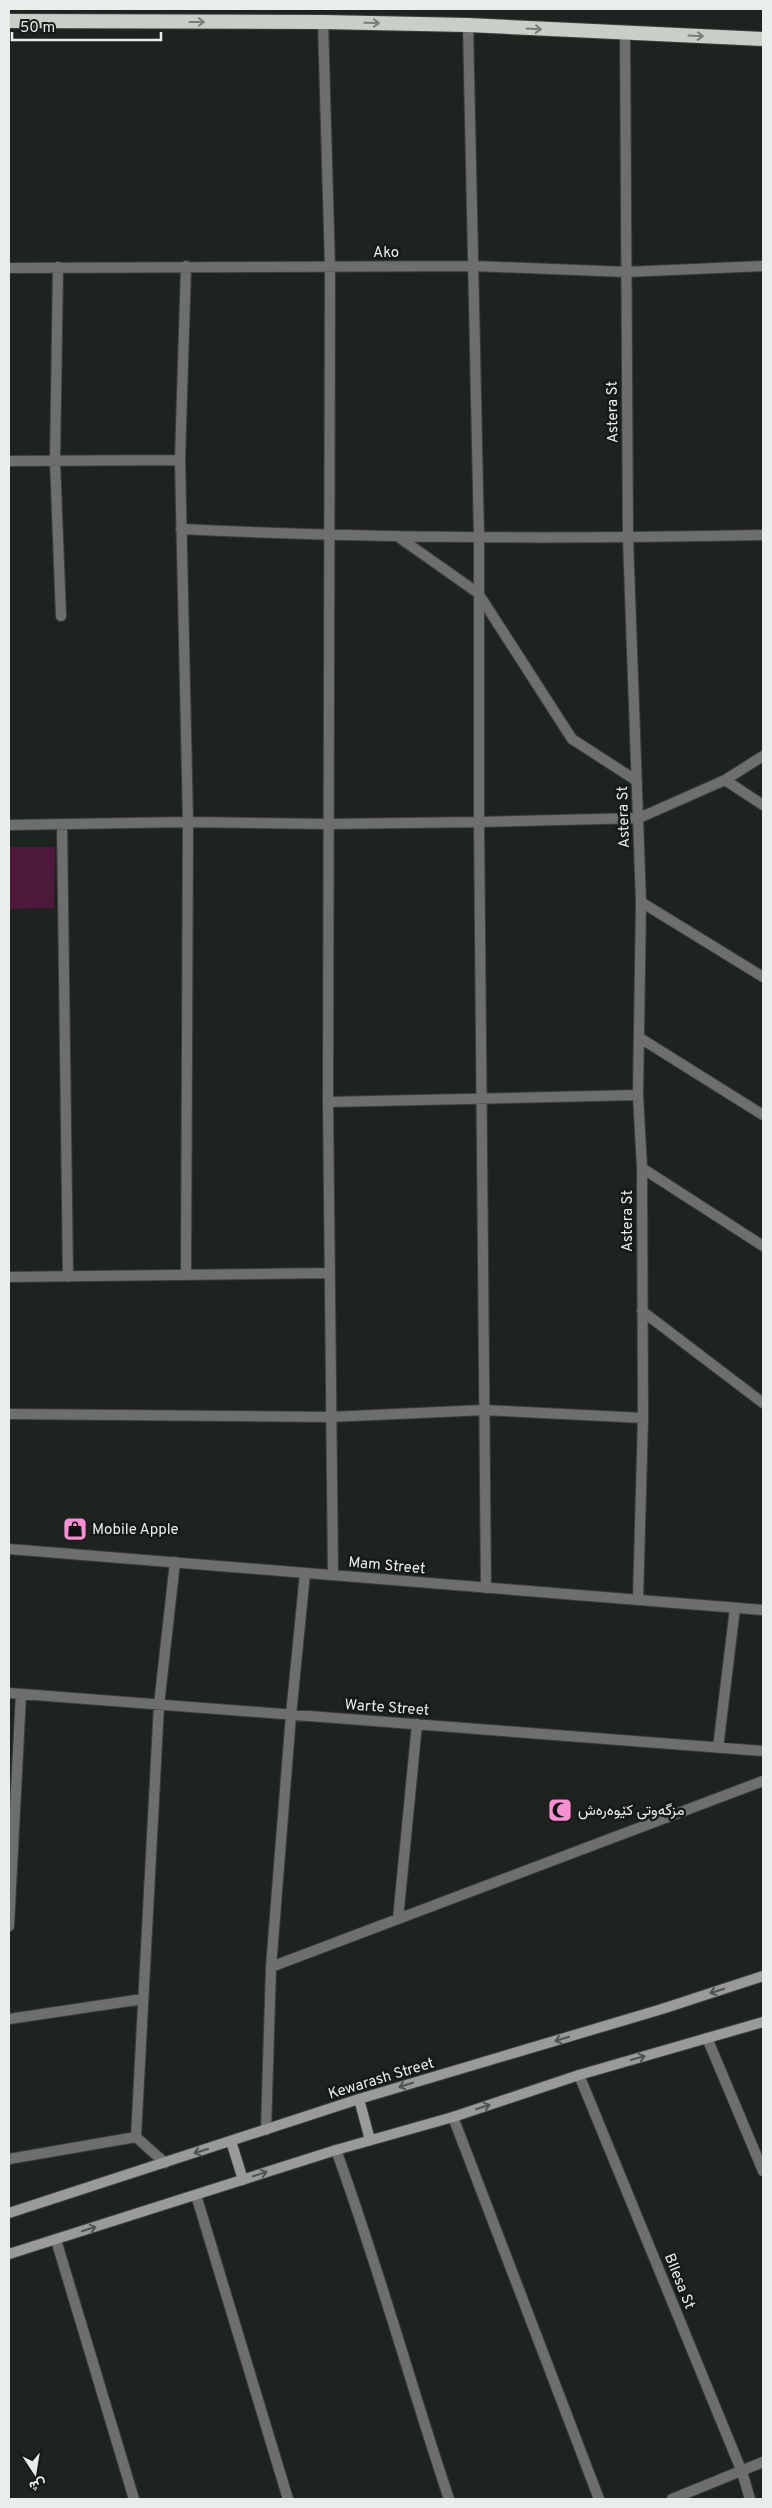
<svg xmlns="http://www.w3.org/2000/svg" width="772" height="2508" viewBox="0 0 772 2508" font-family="Overpass,Vazirmatn,sans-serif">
<rect width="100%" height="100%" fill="#1f231f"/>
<path fill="#4c193b" d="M9,847H55L54,908L9,909Z"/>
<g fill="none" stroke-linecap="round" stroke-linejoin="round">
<g stroke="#3b3f3c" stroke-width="12">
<path id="minor" d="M323,22L330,267L328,1102L333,1575
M468,25L479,536V822L486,1588
M625,33L628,538L641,902L638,1095L642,1168L643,1418L638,1600
M58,267L55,461L61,616
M9,268L474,266L626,272L763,266
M9,461L180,460
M181,529C375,539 569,539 763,535
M397,536L478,593L572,739L637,781
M725,780L763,805
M62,824L68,1277
M9,825L188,822L328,824L479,822L639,818L725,780L763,756
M641,902L763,977
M640,1038L763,1115
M328,1102L638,1095
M642,1168L763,1246
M186,1273L188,822L180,460L186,266
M9,1277L328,1273
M642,1311L763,1403
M9,1414L330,1417L484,1410L643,1418
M9,1693L763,1751
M718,1748L735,1608
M398,1919L417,1724
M9,1926L21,1694
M271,1967L763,1781
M9,2019L143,1999
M707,2038L763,2171
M579,2075L742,2472L750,2499
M453,2117L599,2499
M266,2130L271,1967L291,1715L305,1573
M136,2137L159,1705L175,1562
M336,2150C378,2265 410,2383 449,2499
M9,2159L136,2137L165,2163
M196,2195L288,2499
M56,2240L134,2499
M672,2499L763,2462"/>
</g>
<g stroke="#3b3f3c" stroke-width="12">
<path id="tertiary" d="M9,1549L763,1610"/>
</g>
<g stroke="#3b3f3c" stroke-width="12">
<path id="secondary" d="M359,2099L370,2140
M231,2141L243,2180
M9,2213L359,2099L662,2009L763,1976
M9,2254L336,2150L453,2117L579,2075L763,2022"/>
</g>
<g stroke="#3b3f3c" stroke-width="16">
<path id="trunk" d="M9,21L323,22L468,25L763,39"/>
</g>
<use href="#minor" stroke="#6d6f6d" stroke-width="10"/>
<use href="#tertiary" stroke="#6d6f6d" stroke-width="10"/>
<use href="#secondary" stroke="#989b98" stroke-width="10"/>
<use href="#trunk" stroke="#c8cec8" stroke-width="14"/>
</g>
<defs><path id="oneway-shaft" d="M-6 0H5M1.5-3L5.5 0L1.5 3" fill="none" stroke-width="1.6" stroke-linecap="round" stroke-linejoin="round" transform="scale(1.25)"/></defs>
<g stroke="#777d78">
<use href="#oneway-shaft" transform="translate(197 22)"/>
<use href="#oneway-shaft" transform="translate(372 23) rotate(1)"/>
<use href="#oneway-shaft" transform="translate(534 29) rotate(3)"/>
<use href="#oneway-shaft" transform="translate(696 36) rotate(3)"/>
</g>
<g stroke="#505450">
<use href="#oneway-shaft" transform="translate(717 1991) rotate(162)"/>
<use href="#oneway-shaft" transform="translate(562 2039) rotate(163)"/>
<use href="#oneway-shaft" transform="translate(638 2058) rotate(-16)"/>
<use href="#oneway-shaft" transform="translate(406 2085) rotate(163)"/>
<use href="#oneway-shaft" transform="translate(483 2107) rotate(-18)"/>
<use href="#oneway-shaft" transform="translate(201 2151) rotate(162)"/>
<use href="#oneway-shaft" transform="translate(260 2174) rotate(-18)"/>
<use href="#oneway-shaft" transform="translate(89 2229) rotate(-18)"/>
</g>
<defs>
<g id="shop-square" transform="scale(1.25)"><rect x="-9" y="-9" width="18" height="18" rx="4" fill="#f690d0" stroke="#151a16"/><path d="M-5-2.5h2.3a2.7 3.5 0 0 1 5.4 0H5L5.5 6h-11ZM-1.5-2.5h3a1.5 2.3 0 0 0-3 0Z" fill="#111"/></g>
<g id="mosque-square" transform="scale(1.25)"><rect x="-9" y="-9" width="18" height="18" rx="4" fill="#f690d0" stroke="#151a16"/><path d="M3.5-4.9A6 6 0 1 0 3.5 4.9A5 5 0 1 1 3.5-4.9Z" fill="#111"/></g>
</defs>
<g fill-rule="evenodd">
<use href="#shop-square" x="75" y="1529"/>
<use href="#mosque-square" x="560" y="1810"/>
</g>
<g text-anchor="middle" stroke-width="5" stroke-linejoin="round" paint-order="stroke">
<g font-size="15" fill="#eaeeeb" stroke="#151a16">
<text x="386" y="257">Ako</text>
<text transform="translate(612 412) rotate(-91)" y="5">Astera St</text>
<text transform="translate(623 817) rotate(-92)" y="5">Astera St</text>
<text transform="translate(627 1221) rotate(-90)" y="5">Astera St</text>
<text transform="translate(387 1565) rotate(5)" y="5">Mam Street</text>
<text transform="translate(387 1707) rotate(4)" y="5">Warte Street</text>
<text transform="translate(381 2078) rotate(-17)" y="5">Kewarash Street</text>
<text transform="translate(680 2281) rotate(68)" y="5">Bllesa St</text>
</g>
<g font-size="15" fill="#eaeeeb" stroke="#151a16" text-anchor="start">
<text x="92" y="1534">Mobile Apple</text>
<text x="578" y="1815">مزگەوتی کێوەرەش</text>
</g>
</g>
<rect width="772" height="2508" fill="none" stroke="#eaeeeb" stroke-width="20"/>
<g transform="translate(35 2473) rotate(168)" stroke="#151a16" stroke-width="4" paint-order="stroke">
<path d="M0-4L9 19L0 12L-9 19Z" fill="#eaeeeb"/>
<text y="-8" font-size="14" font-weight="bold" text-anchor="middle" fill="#eaeeeb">ش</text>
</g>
<path d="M12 32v8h149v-8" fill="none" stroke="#eaeeeb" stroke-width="2.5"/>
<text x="20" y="32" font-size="15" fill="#eaeeeb" stroke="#151a16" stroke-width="4" paint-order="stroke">50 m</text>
</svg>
